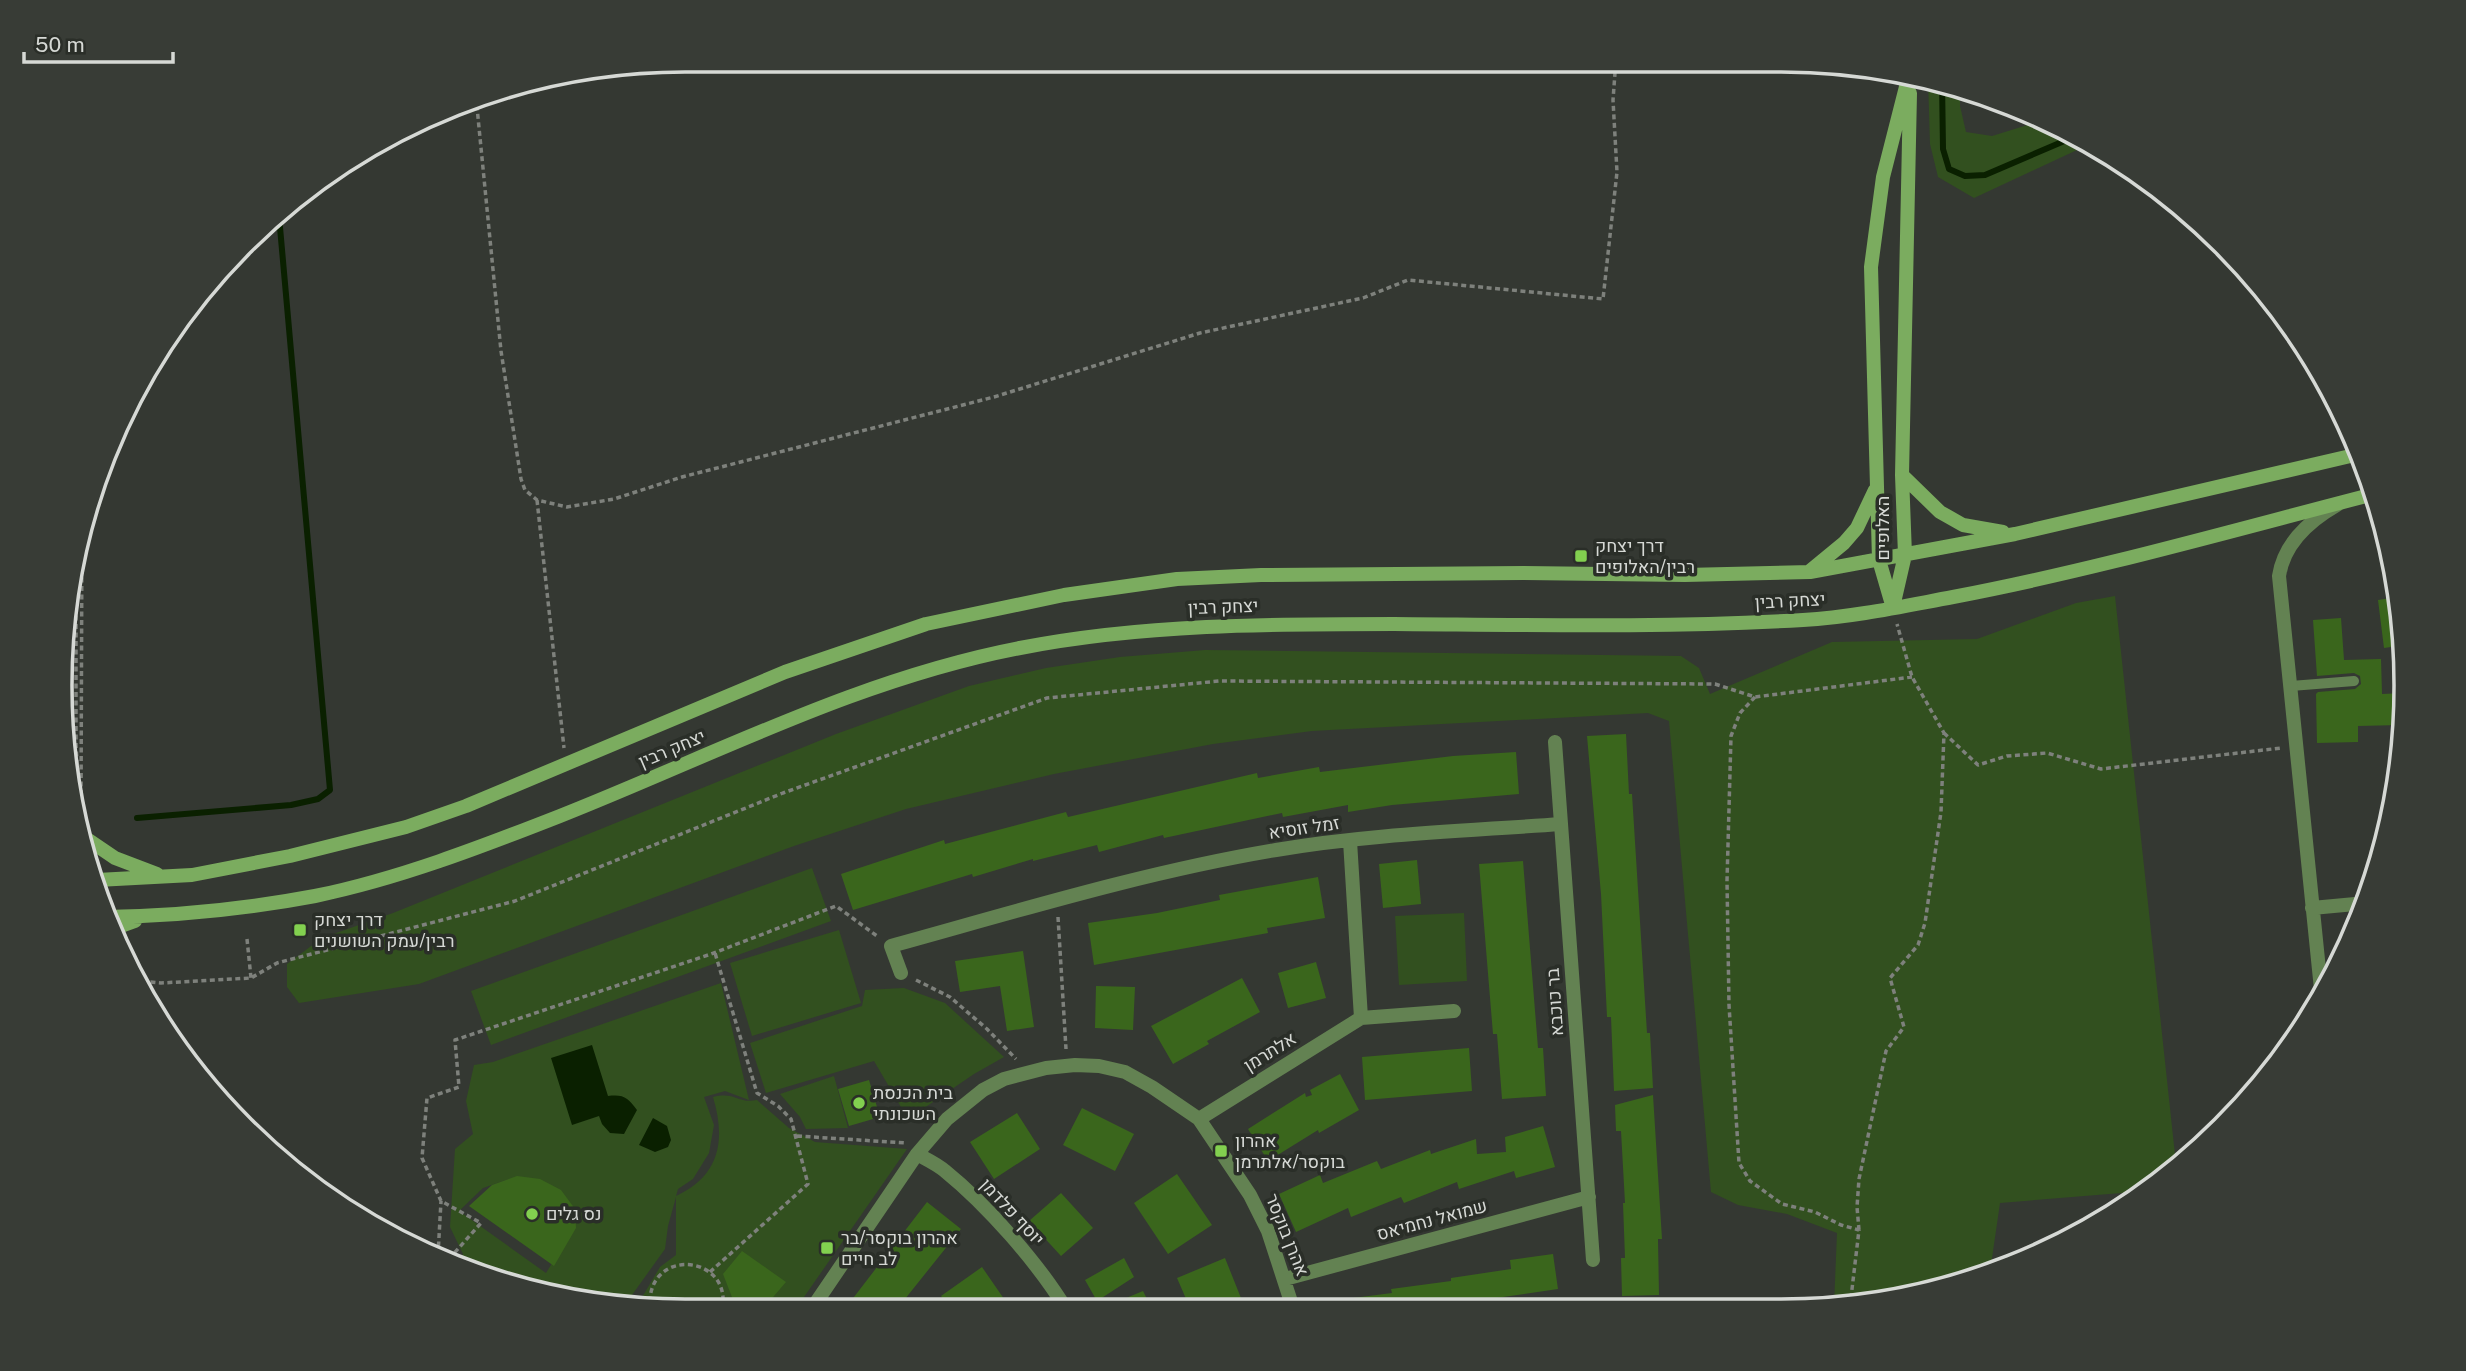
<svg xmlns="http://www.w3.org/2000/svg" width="2466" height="1371" viewBox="0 0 2466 1371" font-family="'Public Sans',Heebo,sans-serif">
<rect width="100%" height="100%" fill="#343832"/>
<path fill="#32501f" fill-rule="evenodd" d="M1928,78L1943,81L1960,88V106L1966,132L1992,136L2040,121L2092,143L1974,198L1938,177L1930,144Z
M2115,596L2176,1164L2146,1191L2000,1203L1990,1272L1862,1306H1834L1837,1233L1787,1214L1738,1205L1711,1192L1669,721L1648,713L1312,731L1213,744L1054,774L906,809L794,846L419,984L299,1003L287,987V964L322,938L393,913L836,734L969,686L1046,668L1120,657L1205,650L1681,656L1699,668L1710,694L1832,642L1977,639L2076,603Z
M812,868L831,921L491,1045L471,991Z
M1464,913L1467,981L1399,985L1395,916Z
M839,930L861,1003L752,1036L730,963Z
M721,983L749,1100L725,1091L704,1097L714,1125L709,1153L693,1179L678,1189L676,1196C720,1176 726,1140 713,1097C735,1091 738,1104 757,1100L789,1128L815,1142L907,1149L795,1310L635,1309L660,1267L676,1255V1197L668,1226L665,1249L632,1295L616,1305L523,1290L458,1263L463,1254L450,1227L455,1149L473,1134L466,1101L474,1065L493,1062ZM509,1179L570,1234L546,1273L459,1211L483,1188Z
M904,988L945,1003L1004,1057L974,1074L908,1119L874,1061L766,1093L750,1043L862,1006L865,990Z
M834,1076L848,1128L806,1129L800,1117L780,1094Z"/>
<path fill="#0a2000" d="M592,1045L608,1096C624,1094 628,1098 637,1110L624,1134L610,1133L602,1124L599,1116L572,1125L551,1058Z
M653,1118L667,1126L671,1140L668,1147L655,1152L639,1145Z"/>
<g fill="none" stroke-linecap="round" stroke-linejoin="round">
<path stroke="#0a2000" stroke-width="6" d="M1942,81L1943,149L1949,169L1965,176L1985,175L2076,136
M137,818L291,805L318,799L330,790L279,216"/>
</g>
<path fill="#3a661c" d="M2397,597L2405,645L2384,648L2378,600Z
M2341,618L2344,660L2381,659L2382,694L2404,693L2401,725L2358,726V742L2317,743L2316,694L2318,692L2355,689L2361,684L2360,676L2354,673L2317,676L2313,620Z
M1626,734L1629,794H1632L1647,1033H1650L1653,1088L1614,1091L1611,1017H1607L1601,894L1587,736Z
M1516,752L1519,794L1392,805L1348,812V805L1283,817L1282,813L1164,838L1163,835L1099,852L1097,845L1033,861V859L973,877L972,874L853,910L841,874L944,840L945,844L1066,812L1068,817L1257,773L1258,778L1319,767L1320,772L1453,756Z
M1417,860L1421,904L1383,908L1379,864Z
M1523,861L1538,1048H1543L1546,1096L1502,1099L1497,1034H1493L1479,864Z
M1318,877L1325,918L1267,928L1268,933L1094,965L1088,923L1157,913L1220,900L1219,895Z
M1023,951L1034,1027L1007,1031L1000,986L960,992L955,961Z
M1316,962L1326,998L1288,1008L1278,973Z
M1242,978L1260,1012L1207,1041L1209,1044L1173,1064L1151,1026Z
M1096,986L1135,987L1133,1030L1095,1028Z
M1469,1048L1472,1091L1365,1100L1362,1057Z
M1340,1074L1359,1110L1319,1133L1318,1130L1268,1161L1248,1129L1305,1093L1306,1097L1312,1095L1310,1090Z
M869,1080L880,1117L849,1126L838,1089Z
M1653,1095L1662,1239H1658L1659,1295L1622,1296L1621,1258H1625L1623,1203H1625L1621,1131H1616L1615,1105Z
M1082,1108L1134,1134L1115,1171L1063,1145Z
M1017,1113L1040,1149L994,1179L970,1142Z
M1543,1126L1555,1167L1516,1178L1514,1171L1459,1189L1457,1182L1404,1203L1401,1197L1351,1217L1348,1208L1296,1232L1279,1194L1320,1175L1323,1183L1377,1161L1381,1169L1430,1150L1431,1154L1476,1139L1477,1154L1506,1152L1505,1137Z
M1177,1174L1212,1225L1168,1254L1134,1203Z
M517,1176L540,1179L561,1190L575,1209L576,1228L554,1266L469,1206L492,1185Z
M1061,1193L1093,1228L1061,1256L1029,1221Z
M927,1202L961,1229L897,1309L844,1310Z
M742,1251L786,1282L762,1310H737L723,1274Z
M1553,1254L1558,1289L1496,1298L1497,1305L1482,1307L1354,1308L1353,1298L1392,1293L1391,1289L1451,1281V1278L1511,1269L1510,1260Z
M1124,1258L1134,1277L1097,1301L1085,1280Z
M1225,1258L1245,1308H1190L1177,1278Z
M982,1267L1011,1309H951L941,1296Z
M1143,1291L1152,1309H1102V1308Z"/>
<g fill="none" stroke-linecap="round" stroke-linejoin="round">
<path stroke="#7e817c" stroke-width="3.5" stroke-dasharray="5 3.5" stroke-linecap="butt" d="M476,97L501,351L521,479L525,490L537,500L567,507L614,499L682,477L994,397L1200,333L1363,298L1408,280L1603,299L1617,172L1613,100L1615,73L1637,65L1854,66
M537,500L564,748
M76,573V745L79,795
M1755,697L1740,713L1731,736L1727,881L1729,1005L1739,1163L1750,1181L1782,1204L1815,1212L1841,1225L1859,1230L1850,1306
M1944,733L1978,765L2007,756L2047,753L2101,769L2281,748
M81,812L82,520
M1058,917L1066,1049
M247,939L251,978
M916,980L950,997L987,1029L1016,1059
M142,981L161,983L251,978L277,963L515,901L783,793L1047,698L1219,681L1715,684L1755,697L1912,677
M797,1136L906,1143
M1859,1230L1857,1207L1859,1179L1886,1051L1904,1027L1890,978L1918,945L1925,923L1941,812L1944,733L1912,677L1897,624
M438,1255L441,1201
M449,1259L481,1223L441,1201L422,1158L427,1098L459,1087L455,1040L711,954L836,906L877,936
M710,1272L808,1184L791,1119L778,1106L757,1093L715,953
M650,1310C644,1245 734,1254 722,1310"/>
<path stroke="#638252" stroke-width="10" d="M2291,686L2354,681"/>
<path stroke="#638252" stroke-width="14" d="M1555,742L1593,1260
M2312,908L2366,903
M901,973L891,946C1018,911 1145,872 1276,850C1370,834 1467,831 1561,824
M2322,999L2279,576C2284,543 2309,521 2337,505
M1361,1018L1454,1011
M1199,1119L1361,1018L1350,841
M917,1154C926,1159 937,1164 945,1171C987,1205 1038,1263 1066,1309
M1285,1279L1589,1197
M811,1310L917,1154L947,1119L983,1090L1004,1079L1046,1068L1075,1065L1099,1066L1125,1072L1152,1087L1199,1119L1250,1195L1268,1231L1293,1308"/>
<path stroke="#7bac5f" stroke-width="14" d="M1902,475L1940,512L1963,525L2003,532
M1810,571L1844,543L1857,528L1875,490
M1893,607L1905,555L1902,475L1910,93
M1893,608L1879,560L1871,267L1883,177L1909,75
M87,839L115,858L157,874
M97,880L192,875L290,856L406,827L466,806L785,672L926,624L1064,595L1177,579L1261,575L1523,573L1685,575L1810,572L2015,534L2359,454
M105,917C175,916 246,909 315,896C398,879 481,847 560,816C712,756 858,679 1020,648C1143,624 1269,624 1394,624C1530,625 1667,628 1803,620C1854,617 1904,606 1953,597C2095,570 2234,530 2374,494
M110,930L135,921"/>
</g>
<g fill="#82d04f" stroke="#2a2e28" stroke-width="2.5">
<rect x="1574" y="549" width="14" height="14" rx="3.5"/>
<rect x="293" y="923" width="14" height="14" rx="3.5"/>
<circle cx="859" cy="1103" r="7"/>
<rect x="1214" y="1144" width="14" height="14" rx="3.5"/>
<circle cx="532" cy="1214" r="7"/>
<rect x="820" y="1241" width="14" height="14" rx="3.5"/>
</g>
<g text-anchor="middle" stroke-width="7" stroke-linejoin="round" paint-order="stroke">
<g font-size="18" fill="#d6d9d5" stroke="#2a2e28">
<text transform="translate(1883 528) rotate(-90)" y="6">האלופים</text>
<text transform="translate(1790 601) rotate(-3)" y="6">יצחק רבין</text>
<text transform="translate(1223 607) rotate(-2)" y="6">יצחק רבין</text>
<text transform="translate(672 749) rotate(-23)" y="6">יצחק רבין</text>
<text transform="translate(1304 828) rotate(-8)" y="6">זמל זוסיא</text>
<text transform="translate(1555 1002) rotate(-94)" y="6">בר כוכבא</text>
<text transform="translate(1270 1052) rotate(-32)" y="6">אלתרמן</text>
<text transform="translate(1012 1212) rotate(47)" y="6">יוסף פלדמן</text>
<text transform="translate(1432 1220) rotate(-15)" y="6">שמואל נחמיאס</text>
<text transform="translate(1287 1235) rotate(68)" y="6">אהרן בוקסר</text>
</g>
<g font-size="18" fill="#d6d9d5" stroke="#2a2e28" text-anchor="start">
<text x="1595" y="552">דרך יצחק<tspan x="1595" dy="21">רבין/האלופים</tspan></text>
<text x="314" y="926">דרך יצחק<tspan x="314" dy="21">רבין/עמק השושנים</tspan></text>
<text x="873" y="1099">בית הכנסת<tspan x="873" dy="21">השכונתי</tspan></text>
<text x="1235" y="1147">אהרון<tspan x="1235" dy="21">בוקסר/אלתרמן</tspan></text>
<text x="546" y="1220">נס גלים</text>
<text x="841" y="1244">אהרון בוקסר/בר<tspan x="841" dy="21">לב חיים</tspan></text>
</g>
</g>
<path d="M0 0H2466V1371H0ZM685 72H1781A613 613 0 0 1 2394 685V686A613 613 0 0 1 1781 1299H685A613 613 0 0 1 72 686V685A613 613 0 0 1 685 72Z" fill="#383c36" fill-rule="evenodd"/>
<path fill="none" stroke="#d6d9d5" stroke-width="3.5" d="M685 72H1781A613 613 0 0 1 2394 685V686A613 613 0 0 1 1781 1299H685A613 613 0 0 1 72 686V685A613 613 0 0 1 685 72Z"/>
<path d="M24 52v10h149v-10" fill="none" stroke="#d6d9d5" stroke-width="3.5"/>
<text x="35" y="52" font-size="21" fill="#d6d9d5" stroke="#2a2e28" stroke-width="5" paint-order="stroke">50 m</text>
</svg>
